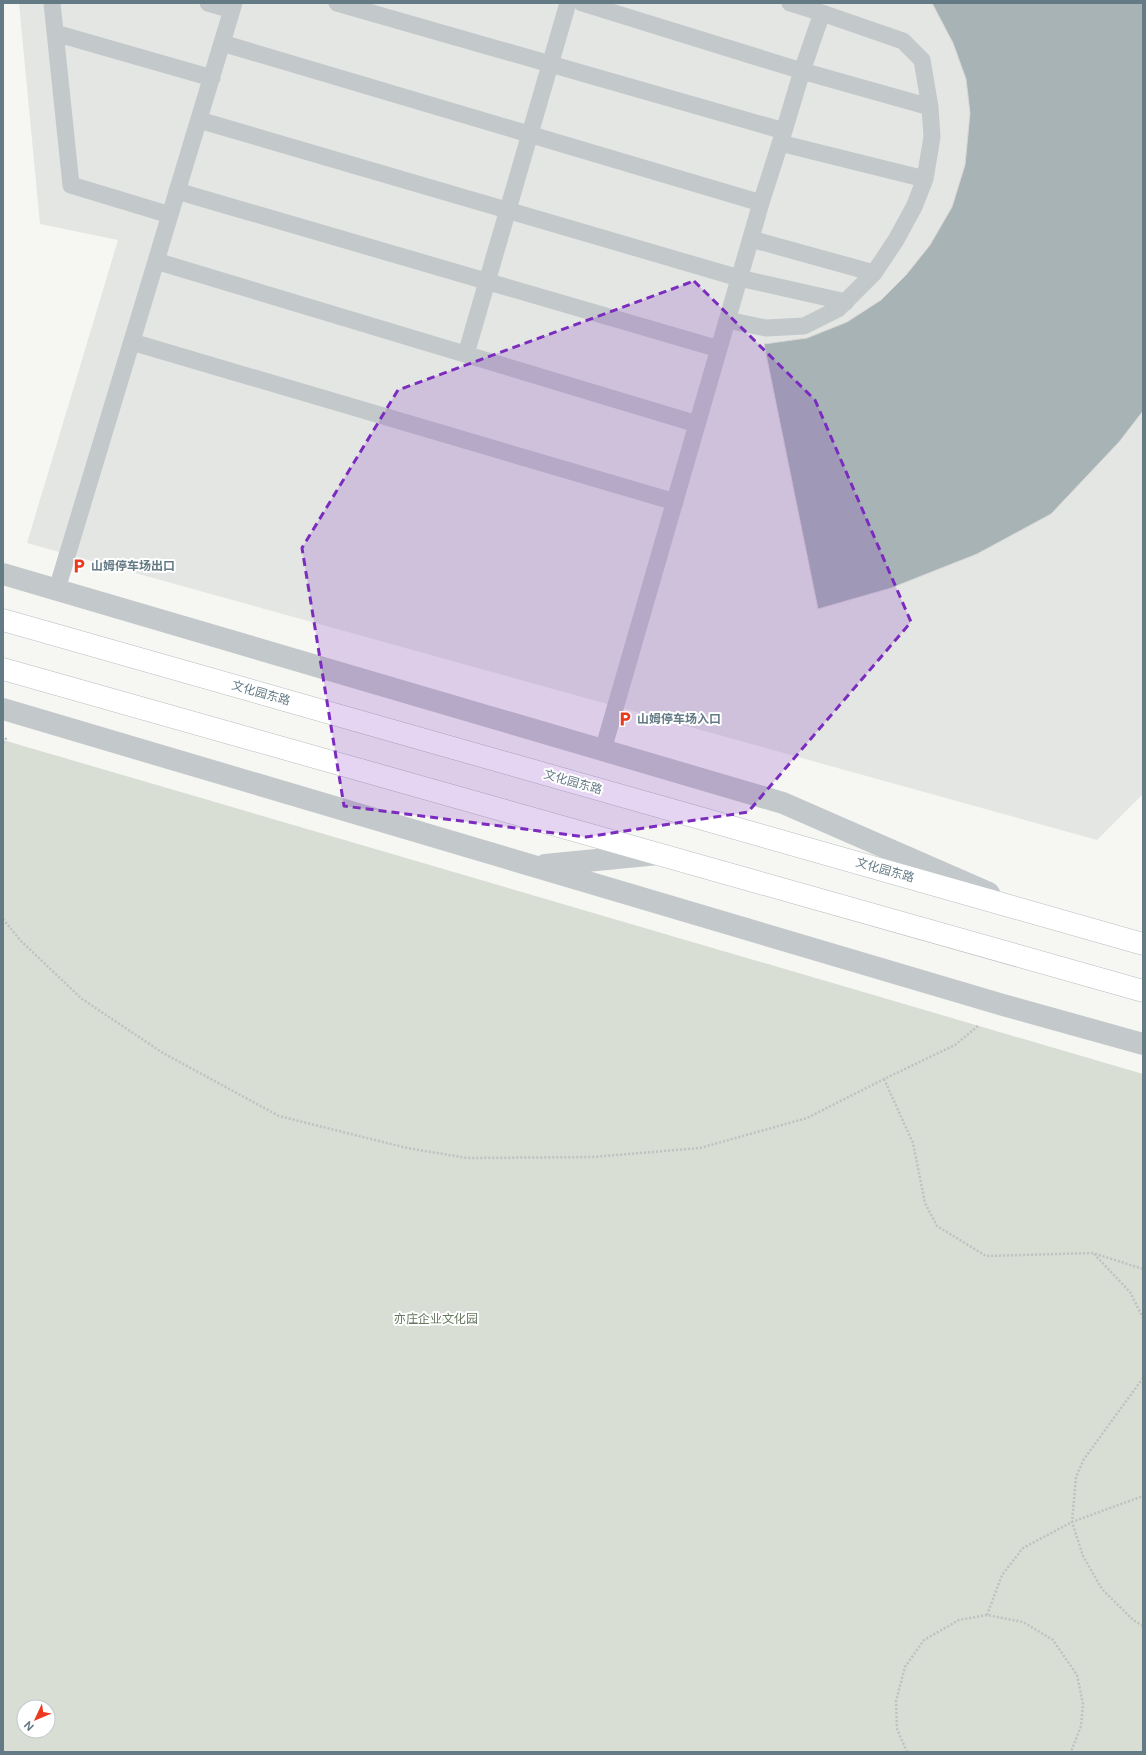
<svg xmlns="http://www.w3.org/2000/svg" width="1146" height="1755" viewBox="0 0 1146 1755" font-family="'Public Sans','Noto Sans SC',sans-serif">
<rect width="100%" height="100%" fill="#f6f6f3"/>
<path fill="#e4e6e4" d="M19,3H1143V794L1097,840L27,543L118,240L40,224Z"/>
<path fill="#d8ded3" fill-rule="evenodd" d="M3,740L1143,1074V1752H3ZM24,1707H48V1731H24Z"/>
<path fill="#a8b3b6" stroke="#d8d7d5" d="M932,3H1143V411L1119,442L1051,514L977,554L891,588L818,609L764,344L807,338L847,322L881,300L906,275L930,245L952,207L965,165L970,113L966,79L953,43Z"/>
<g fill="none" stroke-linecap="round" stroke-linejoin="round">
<g stroke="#b5bcbf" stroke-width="23">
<path id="secondary" d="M3,620L1143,944
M3,669L1143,991"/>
</g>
<path stroke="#bfc1c3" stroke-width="2.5" stroke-dasharray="2 2" stroke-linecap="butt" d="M3,743L7,737
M3,919L21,941L82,999L163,1053L279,1116L407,1148L467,1158L592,1157L700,1148L807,1118L884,1079L955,1045L978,1026
M884,1079L913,1143L925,1203L937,1226L986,1256L1093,1253L1143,1269
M1094,1254L1130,1292L1143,1318
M1143,1378L1084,1459L1076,1477L1072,1522L1083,1556L1102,1589L1133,1620L1143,1626
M987,1615L1002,1575L1023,1548L1072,1522L1143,1496
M907,1752L897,1729L896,1701L905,1667L924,1640L959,1620L987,1615L1023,1622L1053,1640L1077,1675L1083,1704L1081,1726L1071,1752"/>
<path stroke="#c3c8ca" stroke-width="17" d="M52,3L71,185L170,215
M208,3L232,10
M337,3L784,131L761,203L603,750
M582,3L802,71L784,131
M790,3L822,13L802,71L930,107
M55,33L212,78
M222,43L761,203
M199,120L739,278L846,302
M780,143L925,179
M177,191L719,349
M751,239L874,273
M156,261L697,424
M727,320L766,328L804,326L838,309L874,273L896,240L914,207L925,179L932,137L930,107L922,60L903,41L822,13
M132,342L675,502
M466,354L568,3
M57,589L234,3"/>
<path stroke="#c3c8ca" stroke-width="22" d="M3,574L783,803L989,893
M3,709L1003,1005L1143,1044
M545,865L658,854"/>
<use href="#secondary" stroke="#fff" stroke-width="22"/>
</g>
<path fill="#7b2cbf" fill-opacity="0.2" stroke="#7b2cbf" stroke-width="3" stroke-dasharray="8 5" stroke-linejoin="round" d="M694,281L815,400L911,622L748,812L586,837L344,806L302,548L398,390Z"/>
<defs>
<g id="parking-bare" transform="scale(1.2)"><path d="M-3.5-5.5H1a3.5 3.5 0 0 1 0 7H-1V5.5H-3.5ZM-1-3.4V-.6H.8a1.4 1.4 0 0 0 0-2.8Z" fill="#eb391d" stroke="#fff" stroke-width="2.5" paint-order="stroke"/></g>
</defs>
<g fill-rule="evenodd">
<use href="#parking-bare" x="79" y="566"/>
<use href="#parking-bare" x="625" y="719"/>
</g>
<g text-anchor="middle" stroke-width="4" stroke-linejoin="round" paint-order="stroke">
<g font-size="12" font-weight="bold" fill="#647a85" stroke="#fff" text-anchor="start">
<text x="91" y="570">山姆停车场出口</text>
<text x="637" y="723">山姆停车场入口</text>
</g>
<g font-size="12" fill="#647a85" stroke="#fff">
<text transform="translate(261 693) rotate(16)" y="4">文化园东路</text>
<text transform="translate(573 782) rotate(16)" y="4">文化园东路</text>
<text transform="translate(885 870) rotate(16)" y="4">文化园东路</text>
</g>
<g font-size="12" fill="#66775f" stroke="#fff">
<text x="436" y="1323">亦庄企业文化园</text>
</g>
</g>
<rect width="1146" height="1755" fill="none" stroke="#647a85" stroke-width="8"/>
<g transform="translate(36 1719) rotate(226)"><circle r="19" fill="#ffffff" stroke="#c1cace"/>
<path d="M0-3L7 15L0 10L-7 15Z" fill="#eb391d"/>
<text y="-6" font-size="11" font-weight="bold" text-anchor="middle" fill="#647a85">N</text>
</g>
</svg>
